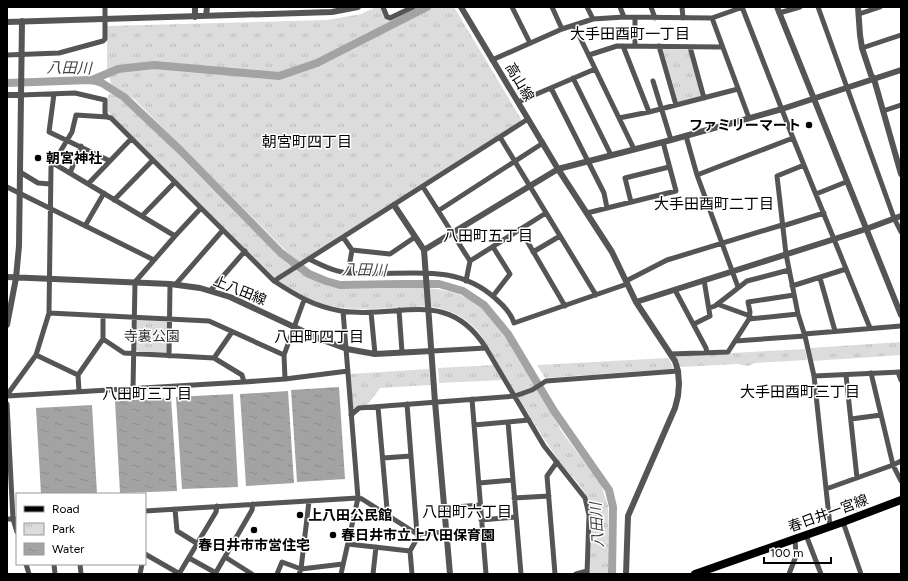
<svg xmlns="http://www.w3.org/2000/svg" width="908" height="581" viewBox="0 0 908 581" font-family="Figtree,'Noto Sans JP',sans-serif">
<defs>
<pattern id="park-tufts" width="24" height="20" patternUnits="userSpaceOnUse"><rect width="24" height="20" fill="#dcdcdc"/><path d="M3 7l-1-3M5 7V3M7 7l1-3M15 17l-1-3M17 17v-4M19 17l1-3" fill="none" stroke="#bbb"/></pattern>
<pattern id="water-ripples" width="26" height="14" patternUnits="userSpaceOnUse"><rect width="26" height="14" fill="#a3a3a3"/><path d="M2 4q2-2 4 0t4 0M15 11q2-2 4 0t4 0" fill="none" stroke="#8b8b8b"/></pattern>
</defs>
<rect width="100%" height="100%" fill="#fff"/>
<path fill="url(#park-tufts)" d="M376,7H381L387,20L417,7H454L521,119V121L298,263L134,99L114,88L111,83L107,70V27L108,26L327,20L361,14Z
M663,49L689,50L702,97L678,102Z
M109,94L117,96L134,109L206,182L290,264C303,272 315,282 330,286C343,290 359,289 373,289C426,287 470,281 503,332L562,432L601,484L608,506V574H589C590,557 594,513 588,499C581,483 566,472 557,458C529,418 506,375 480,334C471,323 461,315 448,311C434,305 418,307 403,308C383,308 364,310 344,308C319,306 294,294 275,278L107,111V99Z
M139,319L167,322V352L165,353L138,352L136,350L137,321Z
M901,342V355L813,361L810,348Z
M805,349L807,360L755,363L748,366L737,364L680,367L676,357L677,356Z
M669,358L673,368L672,369L545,378L537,365Z
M494,365L503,380L439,383L438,368Z
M429,369L431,385L380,388C373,397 365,413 353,408L350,374Z"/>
<path fill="url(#water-ripples)" d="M339,387L345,479L297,482L291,390Z
M288,391L294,483L246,486L240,394Z
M233,394L238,487L182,489L176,397Z
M171,398L177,491L120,493L115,401Z
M92,405L97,494H41L36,408Z"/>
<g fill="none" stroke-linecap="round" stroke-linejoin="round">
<path stroke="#a3a3a3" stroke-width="8" d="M92,80L118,69L154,65L279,76L317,63L427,7
M7,83L89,80L96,81L102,83L124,97L181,151L281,253L309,274L326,281L340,285L402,284H439L463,291L484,305L508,334L554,411L609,490L613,507L612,574"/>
<path stroke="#555" stroke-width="5" d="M383,7L387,17L390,18L413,7
M512,7L530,43
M552,7L562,29
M587,7L593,19
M620,7L624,17
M651,7L655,18
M682,7L683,18
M742,7L793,138L870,328
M818,7L894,218L901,232
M779,13L800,7
M859,14L880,7
M712,18L749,118
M574,25L634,149
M623,46L649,112
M635,46V18
M659,46L676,105
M690,47L704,98
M862,48L901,35
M7,55L59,53L103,41L105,39V7
M589,55L617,46L722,47
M492,60L562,29L593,19L624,17L712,18L743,7
M573,78L611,155
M653,81L671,140
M551,88L604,193L607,208
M54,94L49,132L110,161
M21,95L75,93L105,100V113L107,117L111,118L274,281C297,296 313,306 341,311C399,320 447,286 486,348L544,446L585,498L589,515L587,574
M518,102L595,69
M883,111L901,105
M619,118L649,112L738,89
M686,136L697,175L738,287
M500,137L596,295
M53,163L175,236
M804,165L777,176L786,254L798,314L805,336L814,376L830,526
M20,172L38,183L50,184
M70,173L81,146
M697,175L793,138
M88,184L131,139
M7,187L154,260
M423,187L470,261L466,281
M816,194L846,182
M114,200L153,160
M631,202L625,178L669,167
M438,211L543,143
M587,213L676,191L663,142
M142,216L175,182
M85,226L104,193
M520,229L565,306
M343,237L352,250L348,273
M493,247L510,274L493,296
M352,250L390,254L415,237
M533,252L560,236
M309,259C321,265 335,272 349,273C400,278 453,259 496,299C503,305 511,313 514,323L627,284
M470,261L546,213
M820,278L835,331
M274,281L528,119
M626,281L667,260L782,225H786L824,213
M176,284L223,230
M792,286L846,269
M211,290L245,251
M675,290L706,348L707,353
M717,304L750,316
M709,308L715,306L747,281L789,270
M399,310L402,352
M371,312L375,354
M49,313L209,321L284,355
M749,319L798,314
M694,324L710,316L704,280
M804,334L901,326
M103,339L124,353L214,358L242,375L244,382
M735,341L805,336
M432,351L486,348
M671,354L728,352L749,319L750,312L748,302L794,295
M36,355L78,375
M169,356L170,284
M214,358L232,332
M898,372L901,380
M871,373L893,465L901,481
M846,375L857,478
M814,376L901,372
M285,379L284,355L304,300
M133,389L135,282L175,236L201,208
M79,391L78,375L103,339V316
M7,395L36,355L49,313L51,167L72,132L76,115L107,117
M7,396L244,382L285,379L348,371
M472,399L486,574
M7,404L13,519L17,532
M407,404L417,534
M378,407L387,509L385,513
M351,415L359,408L515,396L532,390L546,381L678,371
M851,419L881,415
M508,422L521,574
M474,425L529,420
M383,458L411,456
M479,483L513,480
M826,489L893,465L901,461
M514,498L549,496
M444,508L480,505
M175,509L177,531L198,544
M145,511L358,498L362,499L417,534L447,532
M7,519H17
M481,520L516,517
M843,522L861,574
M806,535L821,574
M348,544L410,551
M145,554L180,574
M225,557L252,574
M189,558L216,573
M26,564L29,574
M54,564L55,574
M80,564L81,574
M140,574L142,564
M179,574L216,512L217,506
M215,574L252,510L253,504
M277,574L282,562L301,569L343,564
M299,574L301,569L309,501
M341,574L358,498L343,311
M373,574L376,547
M412,574L410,551L419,535
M555,574L547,476L557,462
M576,574L587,571
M789,574L796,556L795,539"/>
<path stroke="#555" stroke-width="6" d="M195,7V17
M461,7L558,169L612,252L636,302L675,361L678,371L679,384L678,396L675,408L628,516L626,574
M777,7L901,315
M858,7L860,35L862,48L871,75L874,79L901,174
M206,16L207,7
M7,22L332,12L358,7
M7,95H21
M394,205L424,250L435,402L450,574
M424,250L558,169L671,140L782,109L901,70
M7,277L170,284L200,288L230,297L320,339L347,349L375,354L432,351
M636,302L866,229L901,216
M7,325L16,278L19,246L22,21"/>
<path stroke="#000" stroke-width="8" d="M695,574L843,522L901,500"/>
</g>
<g fill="#000" stroke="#fff" stroke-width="1.5">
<circle cx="809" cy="125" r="4"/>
<circle cx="38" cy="158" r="4"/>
<circle cx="300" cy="515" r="4"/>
<circle cx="254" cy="530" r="4"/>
<circle cx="333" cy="535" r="4"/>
</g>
<g text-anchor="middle" stroke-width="3" stroke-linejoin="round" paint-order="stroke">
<g font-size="14" fill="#000" stroke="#fff">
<text transform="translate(520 82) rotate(59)" y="5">高山線</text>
<text transform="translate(240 290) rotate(22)" y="5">上八田線</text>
<text transform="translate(828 513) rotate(-20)" y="5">春日井一宮線</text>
</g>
<g font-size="14" font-weight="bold" fill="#000" stroke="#fff" text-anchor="start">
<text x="801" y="130" text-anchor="end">ファミリーマート</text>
<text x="46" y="163">朝宮神社</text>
<text x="308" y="520">上八田公民館</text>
<text x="341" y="540">春日井市立上八田保育園</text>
<text x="254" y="550" text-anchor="middle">春日井市市営住宅</text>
</g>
<g font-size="14" fill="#333" stroke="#fff">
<text x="152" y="341">寺裏公園</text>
</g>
<g font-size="15" fill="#000" stroke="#fff">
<text x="630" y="39">大手田酉町一丁目</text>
<text x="307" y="147">朝宮町四丁目</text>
<text x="714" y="209">大手田酉町二丁目</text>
<text x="488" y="241">八田町五丁目</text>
<text x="319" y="342">八田町四丁目</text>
<text x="800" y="397">大手田酉町三丁目</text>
<text x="147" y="399">八田町三丁目</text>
<text x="467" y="517">八田町六丁目</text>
</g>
<g font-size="15" font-style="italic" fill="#444" stroke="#fff">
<text transform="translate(69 68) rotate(1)" y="5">八田川</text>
<text transform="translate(364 270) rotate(1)" y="5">八田川</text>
<text transform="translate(597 525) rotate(-93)" y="5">八田川</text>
</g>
</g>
<rect width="908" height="581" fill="none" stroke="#000000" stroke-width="16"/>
<rect x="16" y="493" width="130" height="72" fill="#ffffff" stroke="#999999"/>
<rect x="24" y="506" width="20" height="6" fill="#000000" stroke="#999999"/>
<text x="52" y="513" font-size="12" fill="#000000">Road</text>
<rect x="24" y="523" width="20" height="12" fill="url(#park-tufts)" stroke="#999999"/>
<text x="52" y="533" font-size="12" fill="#000000">Park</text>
<rect x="24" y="543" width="20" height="12" fill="url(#water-ripples)" stroke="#999999"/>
<text x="52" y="553" font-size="12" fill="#000000">Water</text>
<path d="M764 557v6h67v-6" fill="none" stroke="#000000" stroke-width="2"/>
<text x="770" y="557" font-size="12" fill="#000000" stroke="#ffffff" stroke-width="3" paint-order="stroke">100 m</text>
</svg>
